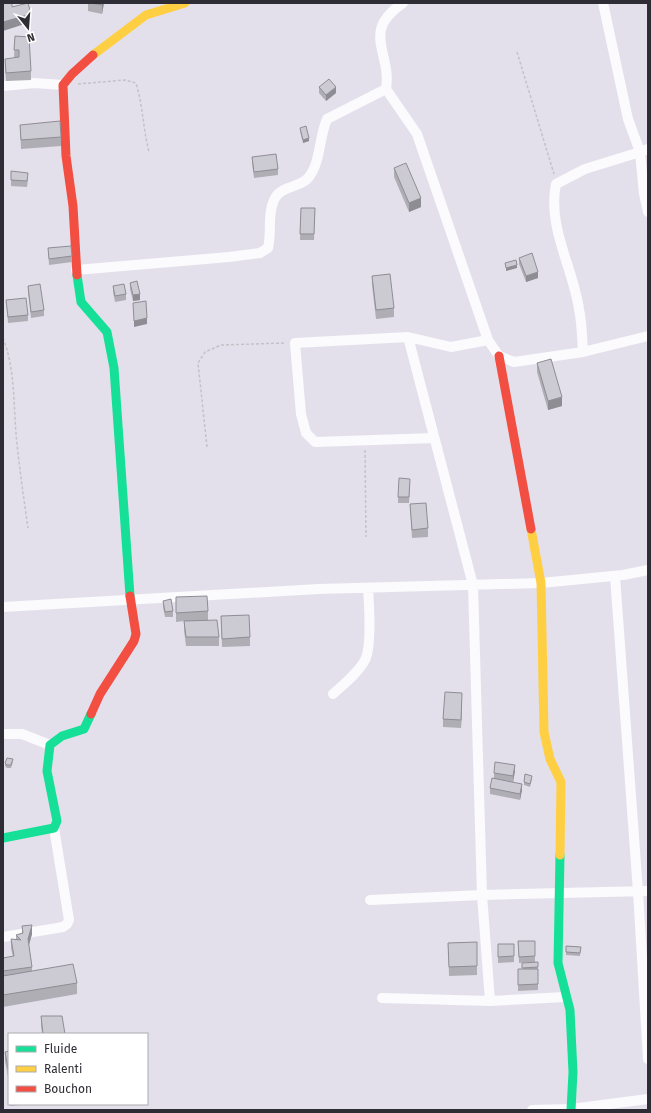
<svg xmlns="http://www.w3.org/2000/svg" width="651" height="1113" viewBox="0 0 651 1113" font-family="'Fira Sans',sans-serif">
<rect width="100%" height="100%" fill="#e3e0ec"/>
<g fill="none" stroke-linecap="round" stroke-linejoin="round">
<path stroke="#c3c2c7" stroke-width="1.5" stroke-dasharray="3 2" stroke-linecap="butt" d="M517,52L554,174
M78,84L125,80L136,83C143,106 143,129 149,152
M3,338C16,371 13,408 17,444C20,472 24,500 28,528
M207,447L198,363L205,352L221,345L285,343
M365,450L366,537"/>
<path stroke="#fbfafc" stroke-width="10" d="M3,86L34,83L63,85
M386,89L417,134L488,340L499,356L514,362L583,352L648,336
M648,149L640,152L644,194L648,212
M76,270L229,257L260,253L268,248C272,232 267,215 274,200C280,185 301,188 309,177C321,161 319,137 327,119L386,89C392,52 360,32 403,3
M408,337L473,585L482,895L490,1001
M583,352C582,338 582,323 579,309C573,268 547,226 556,184L585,169L640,152L628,119L603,3
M434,438L315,442L306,433L301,414L295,343L408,337L451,347L488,340
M615,576L638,892L648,1059
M3,607L319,589L541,583L623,575L648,570
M333,694C344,684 358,673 365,660C372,647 369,603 368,588
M3,734H22L50,745
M370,900L482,895L648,891
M3,937L63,927L67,924L69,920L54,828
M382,998L490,1001L565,997
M532,1110L571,1109L648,1099"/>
<path stroke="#16e098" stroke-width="9" d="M77,275L81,302L107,332L114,368L130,596
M3,838L54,828L57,821L47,771L50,745L62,736L84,729L91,714
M560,855L558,963L570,1010L573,1072L571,1110"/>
<path stroke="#ffcf43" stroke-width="9" d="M93,55L146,15L185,3
M531,529L541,583L544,732L550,759L561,782L560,855"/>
<path stroke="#f24e42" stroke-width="9" d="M77,275L73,206L66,156L63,85L72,74L93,55
M499,356L531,529
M91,714L100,694L134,641L136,634L130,596"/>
</g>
<path fill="#afaeb5" d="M88,3H104L102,14L88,11Z
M15,36L31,71V80L6,81L5,68V59L14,58Z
M319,87L336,93L326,101L319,93Z
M20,125L61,137V146L21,149Z
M300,128L309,141L303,143L300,131Z
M252,157L278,169V175L254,178L252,163Z
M394,168L421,207L409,212L394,177Z
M28,179L27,187L11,186V180Z
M301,208H315L314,240H300Z
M48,248L72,256V262L49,265Z
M519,258L538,278L526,282L519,264Z
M372,276L394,308V317L376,319L372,285Z
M130,283L140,300L133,301L130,289Z
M28,286L44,310V316L31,318L28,292Z
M113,286L126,294V300L115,302L113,292Z
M6,300L28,315V321L8,323Z
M537,363L562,406L548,410L537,372Z
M410,485L409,503H398V497Z
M410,504L428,528V537L412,538Z
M176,597L208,611V620L219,637V646H186L184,630V621L176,622Z
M163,601L173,611V617H165L163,607Z
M221,616L250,637V646L222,647Z
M462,702L461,728L443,727V719Z
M13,762L11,768H7L5,766V763Z
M515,771L513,782L522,790L520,800L490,794V788L494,778V773Z
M532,779L530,787L524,785V782Z
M22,926L32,934L29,945L32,967V971L77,983V994L3,1007V958L13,957L11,948V939H16V935L22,933Z
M518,941H535V962H538V990L518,991V969H522L534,962L519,963Z
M477,942V975L449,976L448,943Z
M498,944H514V962L498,963Z
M566,946L581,947L580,956L566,955Z
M41,1016L65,1034H42L41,1025Z
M9,1051V1079L8,1077L5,1061V1052Z
M10,1104H28L10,1106Z"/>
<path fill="#8f8d94" d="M102,3H104L102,14Z
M31,14V22L3,31V22Z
M336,87V93L326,101V95Z
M309,138V141L303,143V140Z
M421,198V207L409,212V203Z
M517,265V268L506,271V268Z
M538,272V278L526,282V276Z
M140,294V300L133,301V295Z
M147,318V324L134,327V321Z
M562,397V406L548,410V401Z
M462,693V702L461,728V720Z
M515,765V771L513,782V776Z
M522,784V790L520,800V794Z
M32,925V934L28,948V939Z"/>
<path fill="#cccad3" stroke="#8f8d94" d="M3,3H12V7L28,3L31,14L3,22Z
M91,3H102V5Z
M15,36L29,37L31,71L6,73L5,59L19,57V50H14Z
M329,79L336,87L326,95L319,87Z
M60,121L61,137L21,140L20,125Z
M306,126L309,138L303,140L300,128Z
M276,154L278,169L254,172L252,157Z
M406,163L421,198L409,203L394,168Z
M11,171L28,173L27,181L11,180Z
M301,208H315L314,234H300Z
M71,246L72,256L49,259L48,248Z
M532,253L538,272L526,276L519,258Z
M516,260L517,265L506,268L505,263Z
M390,274L394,308L376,310L372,276Z
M137,281L140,294L133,295L130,283Z
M40,284L44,310L31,312L28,286Z
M124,284L126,294L115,296L113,286Z
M26,298L28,315L8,317L6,300Z
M146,301L147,318L134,321L133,303Z
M551,359L562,397L548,401L537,363Z
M399,478L410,479L409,497H398Z
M426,503L428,528L412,530L410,504Z
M207,596L208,611L176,613V597Z
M171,599L173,611L165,612L163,601Z
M249,615L250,637L222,639L221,616Z
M217,620L219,637H186L184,621Z
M445,692L462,693L461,720L443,719Z
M7,758L13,759L11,765H7L5,763Z
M495,762L515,765L513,776L494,773Z
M525,774L532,776L530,784L524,782Z
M492,778L522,784L520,794L490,788Z
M32,925L28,939L32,967L3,971V958L14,956L11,939L21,940L16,935L23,933L22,926Z
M518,941H535V956L519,957Z
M477,942V966L449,967L448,943Z
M498,944H514V956L498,957Z
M566,946L581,947L580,953L566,952Z
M538,962V967L522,968V963Z
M73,964L77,983L3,995V976Z
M518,969H538V984L518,985Z
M41,1016H62L65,1034H43Z
M9,1051V1070L8,1068L5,1052Z"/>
<rect width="651" height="1113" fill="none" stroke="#2e2c34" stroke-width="8"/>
<rect x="8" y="1033" width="140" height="72" fill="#ffffff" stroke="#ababae"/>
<rect x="16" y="1046" width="20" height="6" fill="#16e098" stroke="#ababae"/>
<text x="44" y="1053" font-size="12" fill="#2e2c34">Fluide</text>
<rect x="16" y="1066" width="20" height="6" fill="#ffcf43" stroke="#ababae"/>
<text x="44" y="1073" font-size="12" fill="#2e2c34">Ralenti</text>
<rect x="16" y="1086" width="20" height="6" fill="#f24e42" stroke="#ababae"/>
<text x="44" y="1093" font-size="12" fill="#2e2c34">Bouchon</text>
<g transform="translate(28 28) rotate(163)" stroke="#ffffff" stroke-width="3" paint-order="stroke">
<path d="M0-3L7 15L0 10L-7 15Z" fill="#2e2c34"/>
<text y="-6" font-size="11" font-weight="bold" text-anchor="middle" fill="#2e2c34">N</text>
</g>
</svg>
